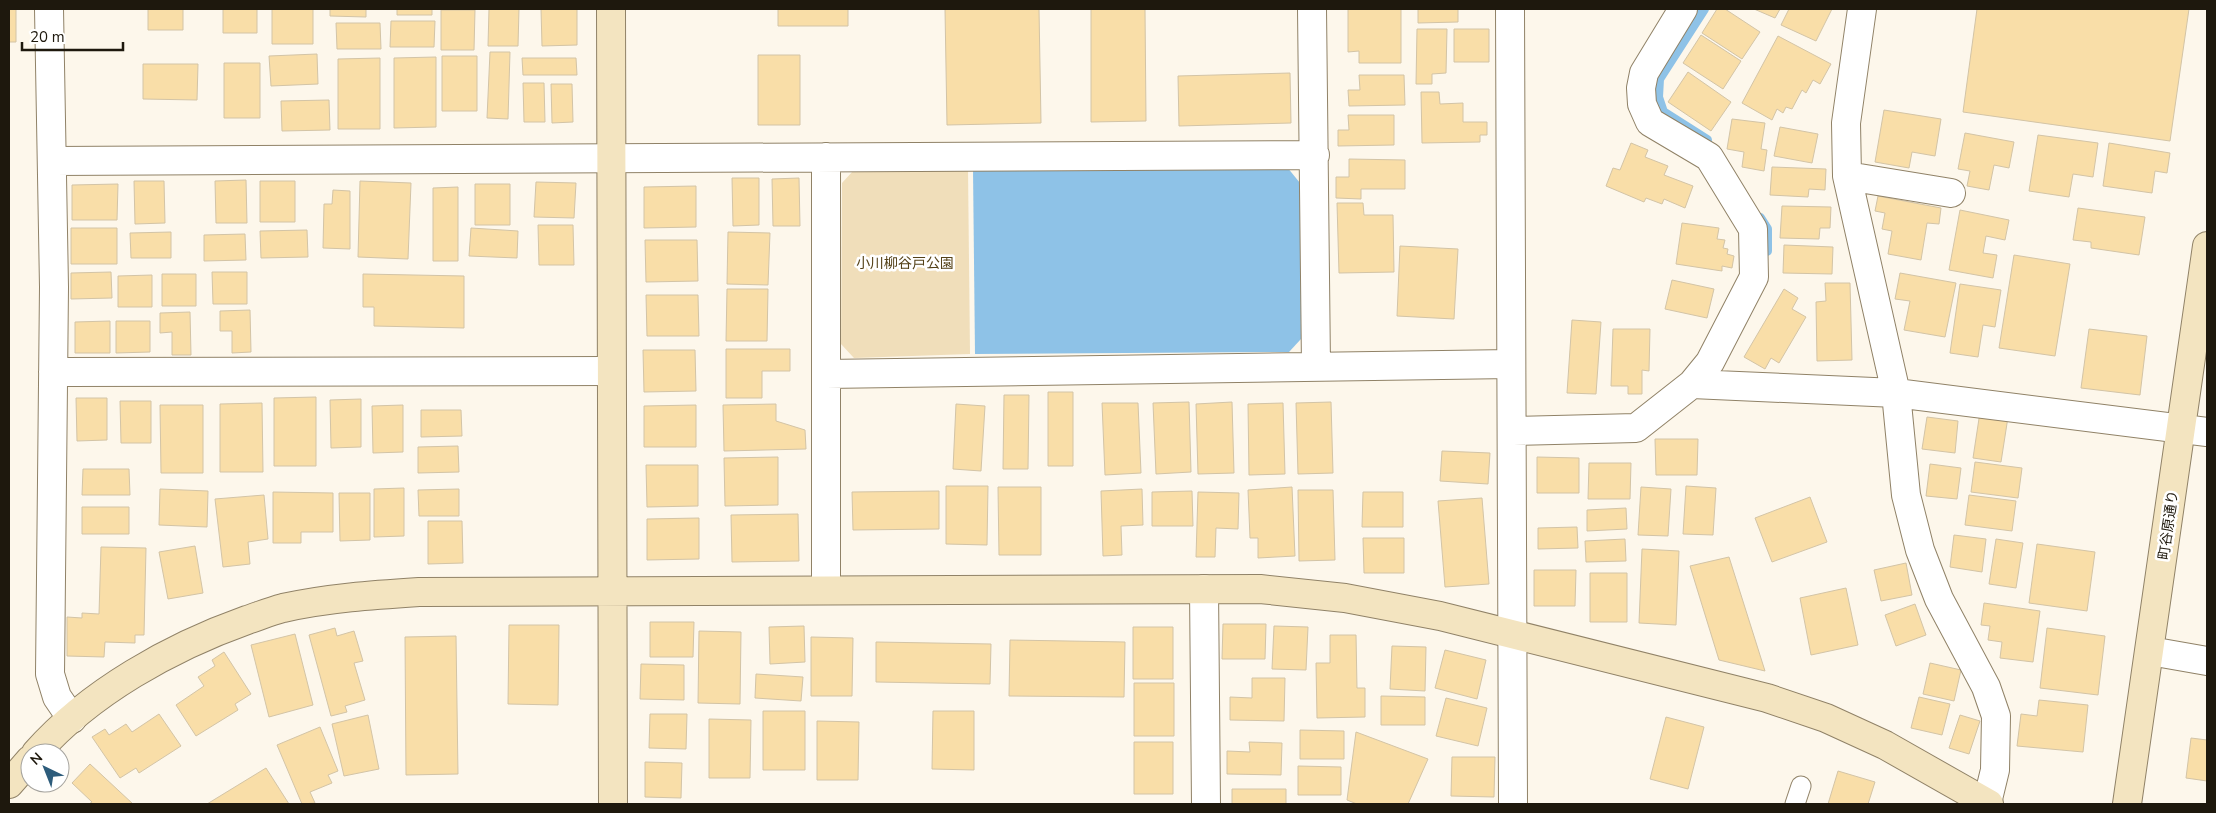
<svg xmlns="http://www.w3.org/2000/svg" width="2216" height="813" viewBox="0 0 2216 813" font-family="'Nunito Sans','Noto Sans JP',sans-serif">
<rect width="100%" height="100%" fill="#fdf7eb"/>
<path fill="#f0deba" d="M968,169L970,354L854,358L841,344L842,183L853,171Z"/>
<path fill="#8ec2e7" d="M1287,167L1300,183L1301,339L1289,352L975,354L973,169Z"/>
<g fill="none" stroke-linecap="round" stroke-linejoin="round">
<path stroke="#8ec2e7" stroke-width="10" d="M1704,9L1659,79L1658,97L1663,112L1707,140
M1760,218L1767,229V251"/>
</g>
<path fill="#f9dea8" stroke="#d3c4a6" d="M9,9H16V42H9Z
M148,9H183V30H148Z
M223,9H257V33H223Z
M272,9H313V44H272Z
M330,9H366V17L330,16Z
M397,9H432V15H397Z
M489,9H519L518,46H488Z
M541,9H577V45L542,46Z
M778,9H848V26H778Z
M945,9H1039L1041,123L947,125Z
M1091,9H1145L1146,121L1091,122Z
M1348,9H1401V63H1359V51L1348,52Z
M1418,9H1458V22L1418,23Z
M1717,9H1725L1760,32L1742,59L1702,33Z
M1754,9H1780L1775,18Z
M1789,9H1832L1816,41L1781,25Z
M1977,9H2189L2170,141L1963,112Z
M441,10H475L474,50H441Z
M391,21H435L434,47H390Z
M336,23H380L381,49H337Z
M1417,29H1447L1446,73L1432,74V84H1416Z
M1454,29H1489V62H1454Z
M1701,35L1741,61L1723,89L1683,63Z
M1778,36L1831,64L1820,84L1813,80L1806,93L1802,90L1792,109L1786,107L1783,113L1777,109L1772,120L1742,103Z
M490,52H510L508,119L487,118Z
M317,54L318,84L271,86L269,56Z
M758,55H800V125H758Z
M442,56H477V111H442Z
M436,57V127L394,128V58Z
M380,58V129H338V59Z
M522,58H576L577,75H523Z
M224,63H260V118H224Z
M143,64H198L197,100L143,99Z
M1688,72L1731,102L1711,131L1668,102Z
M1290,73L1291,123L1179,126L1178,76Z
M1359,75H1404L1405,105L1349,106L1348,90H1360Z
M523,83H544L545,122H524Z
M551,84H572L573,122L552,123Z
M1421,92H1439L1440,104L1463,103V122H1487V135H1480V142L1422,143Z
M329,100L330,130L282,131L281,101Z
M1884,110L1941,119L1935,156L1912,152L1909,168L1875,162Z
M1348,115H1394V145L1338,146V130H1349Z
M1732,119L1765,123L1761,149L1767,150L1764,171L1742,167L1744,152L1727,149Z
M1780,127L1818,134L1812,163L1774,156Z
M1965,133L2014,142L2009,168L1994,165L1989,190L1967,186L1970,171L1958,169Z
M2038,135L2098,143L2093,177L2073,174L2069,197L2029,191Z
M1631,143L1648,150L1645,157L1668,166L1664,175L1693,186L1685,208L1664,199L1662,204L1646,198L1644,202L1606,186L1613,168L1620,170Z
M2109,143L2170,153L2167,173L2155,171L2152,193L2103,186Z
M1349,159L1405,160V189H1361V199L1336,198V177H1349Z
M1772,167L1826,169L1825,190L1809,189L1808,197L1770,195Z
M732,178H759V225L733,226Z
M799,178L800,226H773L772,179Z
M246,180L247,223H216L215,181Z
M134,181H164L165,223L135,224Z
M260,181H295V222H260Z
M360,181L411,183L408,259L358,257Z
M536,182L576,183L574,218L534,217Z
M118,184L117,220H72V185Z
M475,184H510V225H475Z
M696,186V227L644,228V187Z
M458,187V261H433V188Z
M333,190L350,191V249L323,248L324,204H332Z
M1878,196L1941,208L1939,224L1927,223L1921,260L1888,254L1892,231L1882,229L1885,213L1875,211Z
M1337,203H1363L1364,215H1393L1394,272L1339,273Z
M1782,206L1831,207L1830,228H1820L1819,239L1780,238Z
M2078,208L2145,217L2139,255L2091,248V242L2073,240Z
M1960,210L2009,220L2005,240L1986,236L1983,253L1997,255L1993,278L1949,270Z
M1682,223L1719,228L1717,239L1725,240L1723,248L1728,249L1727,254L1734,256L1732,268L1722,266V271L1676,264Z
M538,225H573L574,265H539Z
M71,228H117V264H71Z
M471,228L518,231L517,258L469,256Z
M307,230L308,257L261,258L260,231Z
M171,232V258H131L130,233Z
M728,232L770,233L768,285L727,284Z
M245,234L246,260L204,261V235Z
M645,240H697L698,281L646,282Z
M1784,245L1833,247L1832,274L1783,273Z
M1400,246L1458,249L1454,319L1397,316Z
M2014,255L2070,264L2055,356L1999,348Z
M111,272L112,298L71,299V273Z
M212,272H247V304H213Z
M1900,273L1956,283L1945,337L1904,330L1910,301L1895,299Z
M162,274H196V306H162Z
M363,274L464,276V328L374,326V307H363Z
M152,275V307H118V276Z
M1672,280L1714,289L1707,318L1665,309Z
M1825,283H1850L1852,360L1817,361L1816,302L1826,301Z
M1960,284L2001,290L1995,327L1983,325L1978,357L1950,353Z
M727,289H768L767,341H726Z
M1784,289L1798,298L1792,309L1806,317L1779,363L1771,358L1765,369L1744,357Z
M646,295H698L699,336H647Z
M250,310L251,352L232,353V331H220V311Z
M190,312L191,355H172V332L160,333V313Z
M1572,320L1601,322L1596,394L1567,393Z
M110,321V353H75V322Z
M116,321H150V352L116,353Z
M1613,329H1650L1649,371L1642,370V394H1628V386H1611Z
M2089,329L2147,336L2140,395L2081,388Z
M726,349H790V371H762V398H726Z
M643,350H695L696,391L644,392Z
M1048,392H1073V466H1048Z
M1004,395H1029L1028,469H1003Z
M316,397V466H274V398Z
M76,398H107V440L77,441Z
M361,399V447L331,448L330,400Z
M120,401H151V443H121Z
M1189,402L1191,472L1156,474L1153,403Z
M1232,402L1234,473L1198,474L1196,404Z
M1331,402L1333,473L1298,474L1296,403Z
M262,403L263,472H220V404Z
M1102,403H1138L1141,473L1105,475Z
M1283,403L1285,474L1249,475L1248,404Z
M776,404V421L805,430L806,449L724,451L723,405Z
M956,404L985,406L981,471L953,469Z
M160,405H203V473H161Z
M403,405V452L373,453L372,406Z
M696,405V447H644V406Z
M421,410H461L462,436L421,437Z
M1980,412L2008,417L2001,462L1973,458Z
M1927,417L1958,421L1955,453L1922,449Z
M1655,439H1698L1697,475H1656Z
M458,446L459,472L418,473V447Z
M1442,451L1490,453L1488,484L1440,481Z
M778,457V505L725,506L724,458Z
M1537,457L1579,458V493H1537Z
M1975,462L2022,468L2018,498L1971,492Z
M1589,463H1631L1630,499H1588Z
M1930,464L1961,468L1957,499L1926,496Z
M646,465H698V506L647,507Z
M83,469H129L130,495H82Z
M946,486H988L987,545L946,544Z
M1686,486L1716,488L1713,535L1683,534Z
M998,487H1041V555H999Z
M1292,487L1295,556L1258,558V538H1250L1248,490Z
M1641,487L1671,489L1668,536L1638,535Z
M404,488V536L374,537V489Z
M160,489L208,491L207,527L159,525Z
M459,489V516H419L418,490Z
M1142,489L1143,525L1121,526L1122,555L1103,556L1101,491Z
M1298,490H1333L1335,560L1299,561Z
M939,491V529L853,530L852,492Z
M1192,491L1193,526H1152V492Z
M273,492L333,493V532H301V543H273Z
M1198,492L1239,493L1238,529L1216,528L1215,557H1196Z
M1363,492H1403V527H1362Z
M339,493H370V540L340,541Z
M264,495L268,539L248,542L250,564L223,567L215,499Z
M1969,495L2016,501L2012,531L1965,525Z
M1810,497L1827,542L1772,562L1755,518Z
M1482,498L1489,584L1445,587L1438,501Z
M82,507H129V534H82Z
M1626,508L1627,529L1587,531V510Z
M798,514L799,561L732,562L731,515Z
M699,518V559L647,560V519Z
M428,521H462L463,563L428,564Z
M1577,527L1578,548L1538,549V528Z
M1954,535L1986,539L1982,572L1950,567Z
M1363,538H1404V573H1364Z
M1625,539L1626,561L1586,562L1585,541Z
M1996,539L2023,543L2016,588L1989,584Z
M2037,544L2095,552L2087,611L2029,603Z
M195,546L203,593L168,599L159,552Z
M101,547L146,548L144,635H135V643L105,642L104,657L67,656V617L82,618V613L99,614Z
M1642,549L1679,551L1676,625L1639,623Z
M1729,557L1765,671L1719,660L1690,566Z
M1906,563L1912,595L1881,601L1874,570Z
M1534,570H1576L1575,606H1534Z
M1590,573H1627V622H1590Z
M1846,588L1858,645L1811,655L1800,598Z
M1984,603L2040,611L2033,662L2000,658L2002,642L1988,640L1990,626L1981,625Z
M1915,604L1926,635L1896,646L1885,615Z
M650,622H694L693,657H650Z
M1223,624H1266L1265,659H1222Z
M509,625H559L558,705L508,704Z
M804,626L805,662L770,664L769,627Z
M1274,626L1308,627L1306,670L1272,669Z
M1133,627H1173V679H1133Z
M335,628L337,636L354,631L363,661L354,663L365,700L345,706L347,712L331,716L309,635Z
M2047,628L2105,636L2098,695L2040,688Z
M699,631L741,632L740,704L698,703Z
M295,634L313,705L269,717L251,645Z
M1330,635H1356L1357,688H1365V717L1317,718L1316,663H1330Z
M456,636L458,774L406,775L405,637Z
M811,637L853,638L852,696H811Z
M1010,640L1125,642L1124,697L1009,696Z
M876,642L991,644L990,684L876,682Z
M1392,646L1426,647L1425,691L1390,689Z
M1445,650L1486,660L1477,699L1435,688Z
M224,652L251,694L235,704L238,710L196,736L176,705L204,686L198,677L215,666L212,660Z
M1930,663L1961,670L1954,701L1923,694Z
M641,664L684,665V700L640,699Z
M756,674L803,677L801,701L755,698Z
M1252,678H1285L1284,721L1230,720V697L1252,698Z
M1134,683H1174V736H1134Z
M1381,696L1425,697V725H1381Z
M1919,697L1950,704L1942,735L1911,728Z
M1446,698L1487,708L1478,746L1436,736Z
M2039,700L2088,705L2083,752L2017,746L2021,714L2037,716Z
M763,711H805V770H763Z
M933,711H974V770L932,769Z
M159,714L181,746L139,773L136,768L120,778L92,737L105,729L109,735L126,724L132,732Z
M650,714H687L686,749L649,748Z
M368,715L379,769L344,776L332,724Z
M1960,715L1980,721L1969,754L1949,748Z
M1666,717L1704,727L1688,789L1650,779Z
M709,719L751,720L750,778H709Z
M817,721L859,722L858,780H817Z
M320,727L338,771L328,775L332,783L310,792L315,803L302,804L277,745Z
M1300,730L1344,731V759H1300Z
M1356,732L1428,759L1408,804H1357L1347,800Z
M2191,738L2207,740V781L2186,778Z
M1134,742H1173V794H1134Z
M1249,742L1282,743L1281,775L1227,774V751L1250,752Z
M1452,757H1495L1494,797L1451,796Z
M645,762L682,763L681,798L645,797Z
M90,764L133,804H89L92,802L72,783Z
M1298,766L1341,767V795H1298Z
M266,768L289,804H207Z
M1838,771L1875,782L1868,804H1828Z
M1232,789H1286V804H1232Z"/>
<g fill="none" stroke-linecap="round" stroke-linejoin="round">
<g stroke="#908267" stroke-width="21">
<path id="lane" d="M1795,804L1801,786"/>
</g>
<g stroke="#908267" stroke-width="30">
<path id="street" d="M49,9L54,287L50,674L57,697L72,719
M1312,9L1316,366
M1510,9L1513,804
M1862,9L1846,123L1847,176L1896,393L1906,495L1920,550L1939,599L1986,687L1996,716L1995,770L1987,803L1983,804
M53,161L1315,155
M1847,176L1951,193
M53,372L611,371
M826,374L1511,364
M1692,384L1896,393L2207,432
M1513,431L1636,428L1692,384L1710,362L1754,277L1753,229L1709,157L1650,122L1642,104L1641,88L1644,73L1683,9
M1204,589L1206,804
M826,590V157
M2150,651L2207,661"/>
</g>
<g stroke="#908267" stroke-width="30">
<path id="secondary" d="M611,9L613,804
M36,753C90,692 171,647 247,620C259,616 271,611 283,608C328,598 373,595 419,592L1260,589L1345,598L1440,616L1767,698L1826,718L1885,745L1989,804
M9,784L30,760
M2127,804L2207,246"/>
</g>
<use href="#lane" stroke="#fff" stroke-width="19"/>
<use href="#street" stroke="#fff" stroke-width="28"/>
<use href="#secondary" stroke="#f3e4c0" stroke-width="28"/>
</g>
<g text-anchor="middle" stroke-width="5" stroke-linejoin="round" paint-order="stroke">
<g font-size="14" fill="#544117" stroke="#fff">
<text x="905" y="268">小川柳谷戸公園</text>
</g>
<g font-size="14" fill="#1e180d" stroke="#fff">
<text transform="translate(2168 525) rotate(-82)" y="5">町谷原通り</text>
</g>
</g>
<rect width="2216" height="813" fill="none" stroke="#1e180d" stroke-width="20"/>
<g transform="translate(45 768) rotate(317)"><circle r="24" fill="#ffffff" stroke="#a5a39e"/>
<path d="M0-4L9 19L0 12L-9 19Z" fill="#2d5c7b"/>
<text y="-8" font-size="14" font-weight="bold" text-anchor="middle" fill="#1e180d">N</text>
</g>
<path d="M22 42v8h101v-8" fill="none" stroke="#1e180d" stroke-width="2.5"/>
<text x="30" y="42" font-size="15" fill="#1e180d" stroke="#ffffff" stroke-width="4" paint-order="stroke">20 m</text>
</svg>
